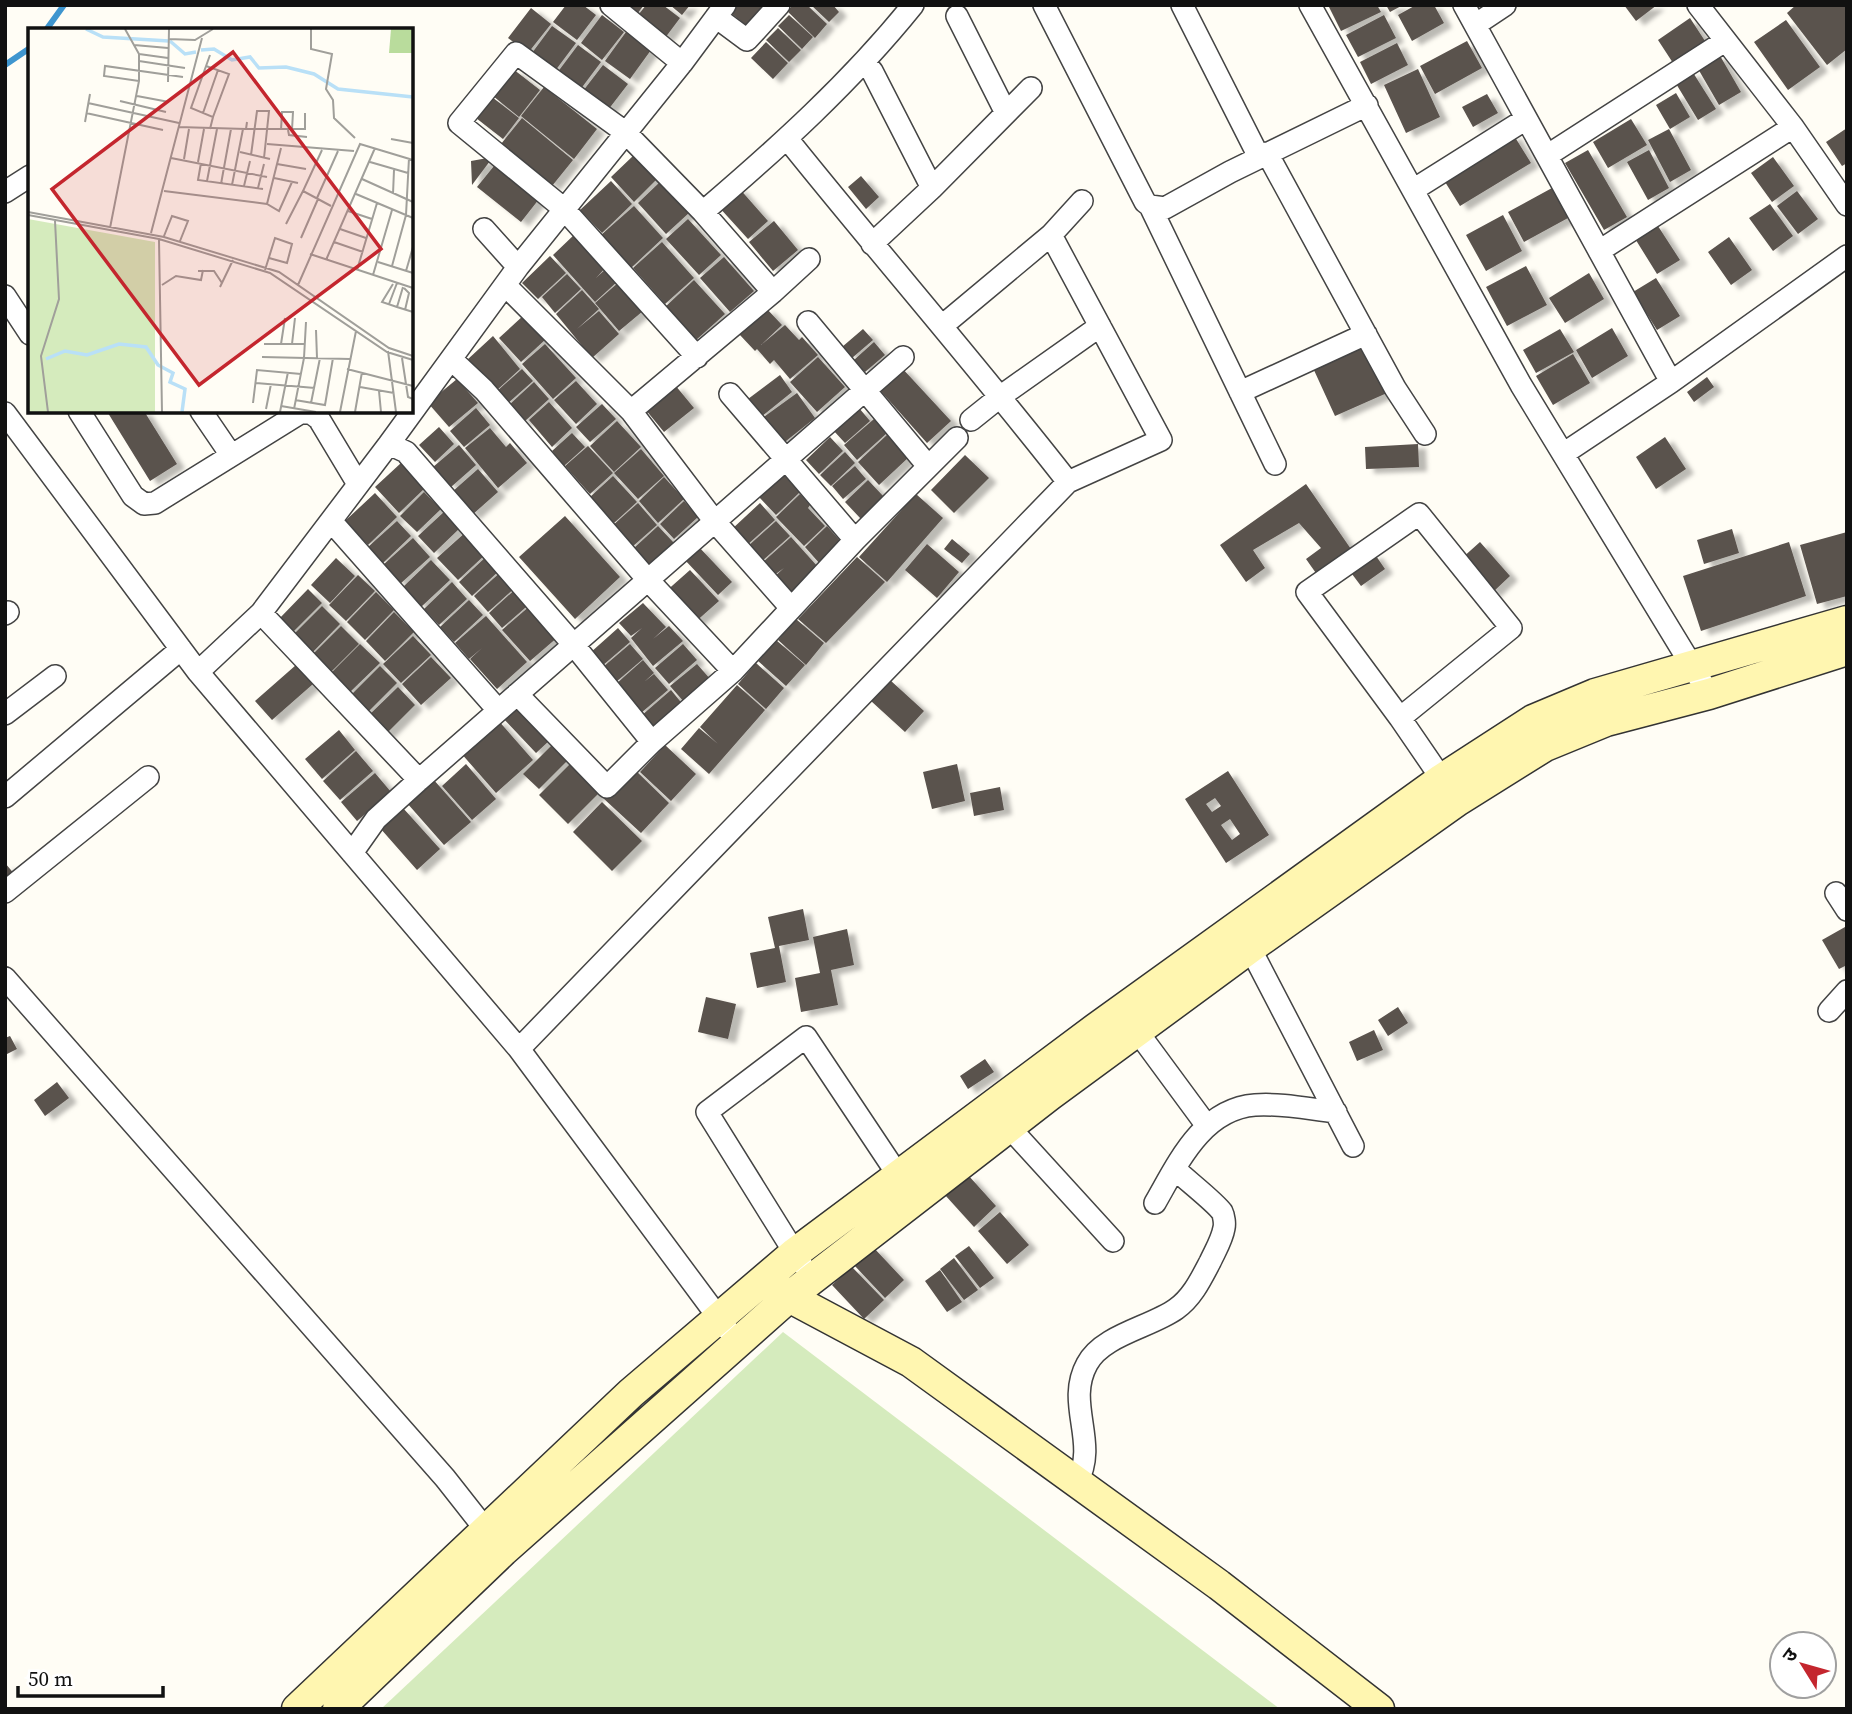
<svg xmlns="http://www.w3.org/2000/svg" width="1852" height="1714" viewBox="0 0 1852 1714" font-family="'Source Serif 4','Noto Sans Devanagari',serif">
<defs>
<filter id="shadow"><feDropShadow dx="8" dy="4.5" stdDeviation="2" flood-color="#0004"/></filter>
</defs>
<rect width="100%" height="100%" fill="#fffdf5"/>
<path fill="#d5ebbd" d="M783,1332L1280,1709H381Z"/>
<g fill="none" stroke-linecap="round" stroke-linejoin="round">
<path stroke="#3f96cf" stroke-width="6" d="M46,30L64,5
M5,65L30,48"/>
</g>
<path fill="#5a524d" fill-rule="evenodd" filter="url(#shadow)" d="M566,5H583L596,15L577,40L553,22Z
M618,5H644L634,18Z
M646,5H663L680,18L665,38L636,18Z
M670,5H690L682,15Z
M731,5H771L751,29L727,10Z
M793,5H807L827,24L815,38L787,11Z
M811,5H833L839,12L829,22Z
M1328,5H1377L1381,12L1341,31Z
M1386,5H1403L1390,12Z
M1416,5H1434L1444,23L1412,41L1398,15Z
M1624,5H1657L1636,21Z
M1796,5H1847V49L1827,65L1787,13Z
M531,8L551,24L528,53L508,38Z
M602,15L624,32L602,60L581,43Z
M789,15L813,37L802,49L778,26Z
M1384,15L1396,38L1358,57L1346,35Z
M1690,18L1705,41L1673,63L1658,40Z
M1786,20L1820,67L1788,90L1754,42Z
M552,26L576,43L555,71L532,53Z
M778,28L801,50L789,62L766,40Z
M626,32L651,50L630,79L605,61Z
M1467,41L1482,68L1435,94L1420,66Z
M766,42L788,63L773,79L751,58Z
M1397,43L1408,65L1371,84L1360,62Z
M578,45L601,62L580,90L557,73Z
M1719,54L1741,92L1719,105L1697,67Z
M603,65L628,84L608,110L583,91Z
M513,69L540,90L519,117L493,96Z
M1418,69L1440,117L1406,133L1384,85Z
M1692,71L1716,109L1698,120L1675,82Z
M544,87L597,129L574,159L521,116Z
M1676,93L1690,117L1670,129L1656,105Z
M1487,94L1498,113L1473,127L1462,107Z
M492,97L519,118L503,139L476,118Z
M522,118L573,160L552,186L501,144Z
M1631,119L1647,145L1608,168L1593,142Z
M1847,128V163L1842,166L1826,142Z
M1669,129L1691,170L1670,182L1648,140Z
M1513,134L1531,163L1460,206L1442,177Z
M1588,150L1627,217L1604,230L1565,163Z
M1649,150L1669,188L1648,200L1627,162Z
M634,155L657,179L634,202L611,177Z
M493,157L472,185L471,161Z
M1773,157L1794,186L1772,202L1751,173Z
M494,166L516,182L543,194L521,222L477,187Z
M861,176L879,197L866,209L848,187Z
M611,181L632,204L602,233L580,210Z
M661,181L690,212L666,234L638,203Z
M738,187L768,221L748,239L718,206Z
M1552,188L1568,218L1524,242L1508,212Z
M1797,191L1818,219L1798,234L1777,206Z
M1770,204L1793,236L1773,251L1749,218Z
M634,206L663,238L631,268L601,235Z
M1503,215L1522,251L1486,271L1466,235Z
M688,219L721,255L699,275L666,239Z
M774,221L798,250L773,271L749,242Z
M1656,223L1680,260L1657,274L1634,237Z
M576,233L607,266L596,278L608,267L619,280L595,302L553,255Z
M1729,237L1752,270L1731,285L1708,252Z
M662,242L694,278L665,304L633,268Z
M550,256L566,273L538,299L522,283Z
M724,257L754,291L730,312L700,278Z
M1526,266L1547,305L1507,326L1486,287Z
M1589,273L1604,299L1565,323L1549,298Z
M567,274L581,289L555,313L542,297Z
M1656,278L1680,316L1657,330L1633,292Z
M694,280L725,314L695,341L664,308Z
M619,282L643,311L619,331L595,303Z
M582,290L599,309L577,329L599,311L619,334L592,358L556,314Z
M766,308L782,325L761,345L785,325L799,340L802,337L818,355L790,379L774,360L770,364L757,349L755,351L739,334Z
M524,315L546,339L521,362L499,338Z
M1612,328L1628,356L1592,378L1576,350Z
M863,329L873,340L852,358L842,347Z
M1560,329L1574,352L1536,373L1523,350Z
M493,336L520,369L496,391L467,360Z
M874,342L885,355L865,372L854,360Z
M545,344L576,378L553,399L522,364Z
M1365,344L1387,393L1335,416L1313,368Z
M1573,354L1590,383L1553,405L1536,376Z
M818,357L845,387L817,412L790,382Z
M901,367L951,421L927,443L878,388Z
M522,369L533,381L507,404L496,392Z
M780,375L792,392L761,417L748,399Z
M1707,377L1714,387L1694,402L1687,392Z
M457,379L478,403L449,427L428,403Z
M576,381L597,404L576,424L554,400Z
M534,382L549,399L524,422L509,405Z
M675,385L694,408L664,432L645,409Z
M797,393L815,418L781,445L761,419Z
M549,402L572,428L552,447L529,420Z
M602,404L616,419L590,442L576,427Z
M476,408L490,425L464,447L450,431Z
M859,408L870,421L845,443L833,430Z
M110,411H144L177,464L150,481L108,413Z
M874,419L887,433L857,460L844,445Z
M617,421L641,447L614,472L590,446Z
M439,427L454,444L435,462L419,445Z
M490,428L506,447L510,443L527,463L498,488L465,448Z
M572,433L585,447L564,466L552,451Z
M888,434L909,457L879,485L858,462Z
M830,437L843,451L819,474L806,460Z
M1665,437L1686,469L1656,489L1636,457Z
M1418,444L1419,467L1366,469L1365,447Z
M459,445L476,465L451,487L433,467Z
M588,446L613,473L590,494L565,466Z
M641,449L664,476L638,499L614,473Z
M845,452L855,463L831,486L820,475Z
M965,455L989,478L954,513L931,490Z
M401,463L425,488L399,513L375,487Z
M855,466L866,479L843,499L832,486Z
M478,469L498,492L472,515L452,492Z
M783,474L800,492L776,515L759,497Z
M613,476L637,502L614,523L590,497Z
M664,477L684,499L658,523L639,501Z
M868,480L884,497L861,519L845,502Z
M1306,484L1353,552L1318,576L1306,559L1321,548L1299,523L1253,550L1265,568L1246,582L1220,545Z
M424,492L441,509L417,532L400,516Z
M375,493L397,517L368,545L345,521Z
M800,494L810,505L808,508L825,526L804,546L776,517Z
M916,494L943,518L887,582L859,557Z
M684,501L698,517L674,539L660,524Z
M638,503L657,525L632,547L612,526Z
M760,503L775,520L746,546L731,530Z
M445,511L460,528L434,553L418,536Z
M565,516L620,577L575,619L519,557Z
M397,521L411,536L383,563L368,547Z
M776,521L790,536L761,562L747,547Z
M658,526L674,543L649,565L634,548Z
M827,526L842,543L820,564L805,547Z
M1732,529L1739,553L1704,564L1697,540Z
M467,531L487,553L458,580L437,558Z
M1847,532V596L1817,604L1800,545Z
M791,537L818,567L789,594L774,577L784,568L773,576L762,563Z
M413,538L430,557L400,584L383,565Z
M952,539L970,554L962,563L944,549Z
M1480,542L1510,576L1492,593L1461,559Z
M1789,542L1806,596L1701,631L1683,576Z
M927,544L959,572L937,598L905,570Z
M698,546L732,582L718,595L684,559Z
M1374,553L1385,569L1361,586L1349,570Z
M488,555L501,569L472,596L459,582Z
M857,557L885,582L826,643L798,619Z
M336,558L355,576L330,603L311,585Z
M431,560L450,580L421,607L403,587Z
M503,570L517,586L488,612L474,596Z
M690,570L719,601L693,624L664,593Z
M358,575L375,591L346,621L329,605Z
M452,582L467,599L439,625L424,609Z
M519,586L533,601L502,628L489,613Z
M308,589L322,603L291,634L278,620Z
M376,592L394,610L365,640L347,622Z
M469,600L483,615L454,642L440,627Z
M643,603L666,627L653,639L669,626L683,641L653,666L631,638L642,628L631,636L619,623Z
M531,605L559,636L530,661L502,630Z
M322,606L340,624L311,654L293,635Z
M394,612L414,632L385,661L366,641Z
M486,616L527,662L497,689L470,659L482,648L469,659L455,643Z
M796,619L824,643L806,665L778,640Z
M341,626L359,644L330,673L312,655Z
M618,628L630,642L602,666L590,653Z
M413,636L431,655L401,683L383,664Z
M776,640L805,665L786,686L758,661Z
M360,644L380,663L349,693L330,674Z
M630,644L643,659L616,682L603,667Z
M683,644L697,660L669,684L655,668Z
M431,657L451,678L421,705L402,684Z
M643,660L654,673L644,682L654,674L668,690L641,713L616,684Z
M756,663L784,688L766,709L738,684Z
M697,664L711,680L684,702L670,686Z
M296,665L313,684L272,720L255,701Z
M380,666L397,683L366,714L349,697Z
M890,680L924,711L905,732L871,701Z
M737,685L765,710L709,774L681,749L699,728L718,744L700,727Z
M398,687L415,705L385,735L367,717Z
M671,690L684,706L655,732L641,716Z
M515,703L550,740L536,753L501,716Z
M497,719L533,760L496,793L460,752Z
M339,730L355,750L322,779L305,759Z
M552,745L568,760L539,789L523,774Z
M665,745L696,774L671,801L640,772Z
M356,751L373,771L340,800L323,781Z
M571,763L600,792L568,824L539,795Z
M466,764L496,799L472,820L442,786Z
M957,764L965,801L932,809L923,772Z
M632,767L669,803L641,833L603,798Z
M1228,771L1269,835L1226,863L1185,799ZM1215,798L1221,806L1212,812L1206,804ZM1230,819L1240,834L1232,840L1221,825Z
M375,773L391,792L357,821L341,802Z
M433,779L471,822L444,845L407,803Z
M1000,787L1004,810L974,816L970,793Z
M602,802L642,841L612,871L573,832Z
M403,808L440,849L417,870L380,828Z
M5,863L16,876L5,884Z
M803,909L809,940L779,946L786,982L757,988L750,953L775,948L768,917Z
M1845,927L1847,931V965L1839,969L1822,940Z
M847,929L854,965L831,970L838,1005L801,1012L795,978L820,973L813,937Z
M706,997L736,1004L728,1039L698,1032Z
M1398,1007L1408,1023L1388,1036L1378,1020Z
M1374,1030L1383,1050L1357,1061L1349,1042Z
M10,1036L17,1049L5,1055V1038Z
M985,1059L994,1072L968,1089L960,1076Z
M57,1082L69,1098L45,1116L34,1100Z
M968,1175L996,1206L974,1227L945,1195Z
M1000,1212L1029,1245L1007,1264L978,1231Z
M969,1246L994,1278L980,1288L955,1256Z
M873,1247L904,1280L885,1298L854,1265Z
M954,1258L978,1290L964,1300L940,1269Z
M852,1267L884,1300L864,1319L832,1285Z
M940,1270L962,1302L947,1312L925,1281Z"/>
<g fill="none" stroke-linecap="round" stroke-linejoin="round">
<g stroke="#444" stroke-width="24">
<path id="street" d="M611,5L682,63
M1044,5L1145,202L1150,206L1165,208L1230,172L1367,105
M1182,5L1259,157
M1310,5L1521,385L1709,694
M1464,5L1671,382
M1698,5L1793,127L1847,205
M957,16L1006,113
M716,17L747,40L779,5
M1475,25L1505,5
M872,71L932,188
M793,146C884,259 979,368 1068,482
M1267,153L1395,388L1425,434
M1548,155L1725,41
M1413,190L1526,119
M5,192L30,176
M1150,206L1275,464
M703,212C778,148 851,82 913,5
M484,229L518,267L682,63L725,5
M872,244L932,188L1031,88
M1599,251L1793,127
M505,285L631,411L716,523L791,608
M5,296L30,334
M808,322L928,466
M942,326L1051,235L1082,201
M697,357L563,208L459,123L516,53L625,132L703,212L773,292
M451,359L484,390L648,580L733,671
M1240,392L1366,334
M730,394L855,540
M79,411L133,496L144,504L155,503L300,413H311L319,419L358,484
M201,411L231,455
M631,411L773,292L809,259
M5,413L198,672L519,1049L727,1329
M971,420L1001,396L1100,326
M389,444L406,452L573,644L652,742
M1563,454L1671,382L1847,256
M331,521L498,710
M261,613L419,780
M5,614L8,612
M198,672L261,613L389,444L518,267
M517,694L607,787L652,742L733,671L855,540L957,438
M5,714L55,676
M1400,718L1511,628L1419,514L1307,592L1400,718L1450,791
M5,797L181,649
M352,853L376,819L419,780L903,357
M5,892L148,777
M1836,893L1847,910
M1250,948L1353,1146
M5,978L445,1478L493,1539
M1829,1011L1847,991
M1137,1031L1207,1126
M519,1049L1068,482L1161,440L1051,235
M1009,1127L1113,1241
M1155,1203C1178,1163 1202,1109 1255,1105C1281,1103 1309,1109 1336,1112
M801,1263L707,1112L806,1037L898,1175
M1077,1482C1099,1442 1065,1404 1087,1364C1102,1335 1151,1327 1176,1309C1192,1298 1201,1279 1210,1262C1215,1251 1222,1240 1224,1228C1225,1224 1224,1216 1222,1212C1215,1202 1185,1179 1175,1169"/>
</g>
<g stroke="#333" stroke-width="33">
<path id="secondary" d="M776,1286L789,1297L911,1362L1219,1585L1379,1709
M297,1709L631,1393L795,1253L1095,1029L1442,779L1533,720L1595,694L1847,621
M338,1709L503,1551L789,1297L1050,1095L1250,948L1457,801L1545,746L1606,721L1709,694L1847,650"/>
</g>
<use href="#street" stroke="#fff" stroke-width="21"/>
<use href="#secondary" stroke="#fff6b0" stroke-width="30"/>
</g>
<g transform="translate(28 28)">
<rect width="385" height="385" fill="#fffdf5"/>
<path d="M0,191L127,214V384H0Z" fill="#d5ebbd"/>
<path d="M363,1H385V25H361Z" fill="#b9dc9c"/>
<path fill="none" stroke="#b9e0f7" stroke-width="3.5" d="M58,1L75,9L141,13M142,13L157,26L168,24M173,22L186,21L204,32L222,29L231,40L258,39L286,46L310,61L385,69M18,331L37,323L59,327L91,316L118,319L130,337L145,345L142,354L157,361L154,384"/>
<path fill="none" stroke="#a09f9a" stroke-width="2" d="M283,1V21L304,26L298,61L305,72L306,90L327,110M141,11L167,12L185,1M106,17L140,20M111,26L140,30M182,27L163,80L185,89L182,101M111,33L157,40M178,38L201,46L185,89M111,53L76,48L77,38L155,49M140,54L141,1M109,68L141,74M92,73L138,84M60,75L151,95M58,85L135,102M175,85L190,42M57,94L62,66M219,94L218,101H277V85M150,99L218,101M253,102L254,84H265L264,102M260,102L261,107L279,109M363,111L385,115M239,116L326,123M294,122L275,163L303,178M212,124L242,131M223,127L229,83H241L236,130M143,130L239,149M156,131L161,101M170,134L176,101M342,134L380,145M173,135L170,152L235,161M249,136L278,141M246,150L270,155M334,151L385,174M179,153L189,101M193,156L203,101M204,157L215,101M216,158L222,133M230,160L236,136M136,163L239,176L251,183L264,154M328,166L385,190M365,166L366,142M289,170L310,123M239,176L253,120M320,183L344,191M0,184L136,209L251,244L361,320L385,328M0,187L131,211L242,245L359,324L385,332M258,196L275,163M82,200L111,53V26L97,1M312,201L338,210M123,205L174,10M136,208L144,188L160,193L152,213M273,210L290,171M131,212L134,384M306,214L335,224M282,226L385,260M298,232L347,120M350,234L385,245M364,238L378,187L381,130M237,242L247,210L264,216L259,235L241,230M329,242L349,175M170,243H186L194,255M378,243L385,219M345,247L364,182M365,256L354,274L369,279M134,257L148,248L173,252L175,242M270,257L332,116L385,132M192,259L205,232M375,259L369,279L385,284M376,260L381,265L377,282M361,276L369,255M288,302L289,330M236,316H277M253,316L257,290M264,316L267,290M360,323L368,384M234,329L322,331M374,330L380,369L385,371M319,341L385,358M228,355L287,360M332,359L366,365M351,363L353,384M267,372L297,377L305,330M225,375L229,342L273,346M283,375L292,330M253,378L288,384M238,381L243,356M266,381L276,330L278,294M20,384L13,328L31,271L27,193M252,384L260,344M312,384L328,303M327,384L334,344"/>
<path fill="#c4262e" fill-opacity="0.15" stroke="#c4262e" stroke-width="3.5" d="M205,24L353,221L171,357L24,161Z"/>
<rect width="385" height="385" fill="none" stroke="#111" stroke-width="3.5"/>
</g>
<rect width="1852" height="1714" fill="none" stroke="#111111" stroke-width="14"/>
<g transform="translate(1803 1665) rotate(307)"><circle r="33" fill="#ffffff" stroke="#a0a0a0" stroke-width="2"/>
<path d="M0-5L12 26L0 18L-12 26Z" fill="#c4262e"/>
<text y="-10" font-size="19" font-weight="bold" text-anchor="middle" fill="#111111">उ</text>
</g>
<path d="M18 1686v10h145v-10" fill="none" stroke="#111111" stroke-width="3.5"/>
<text x="28" y="1686" font-size="21" fill="#111111" stroke="#ffffff" stroke-width="5" paint-order="stroke">50 m</text>
</svg>
